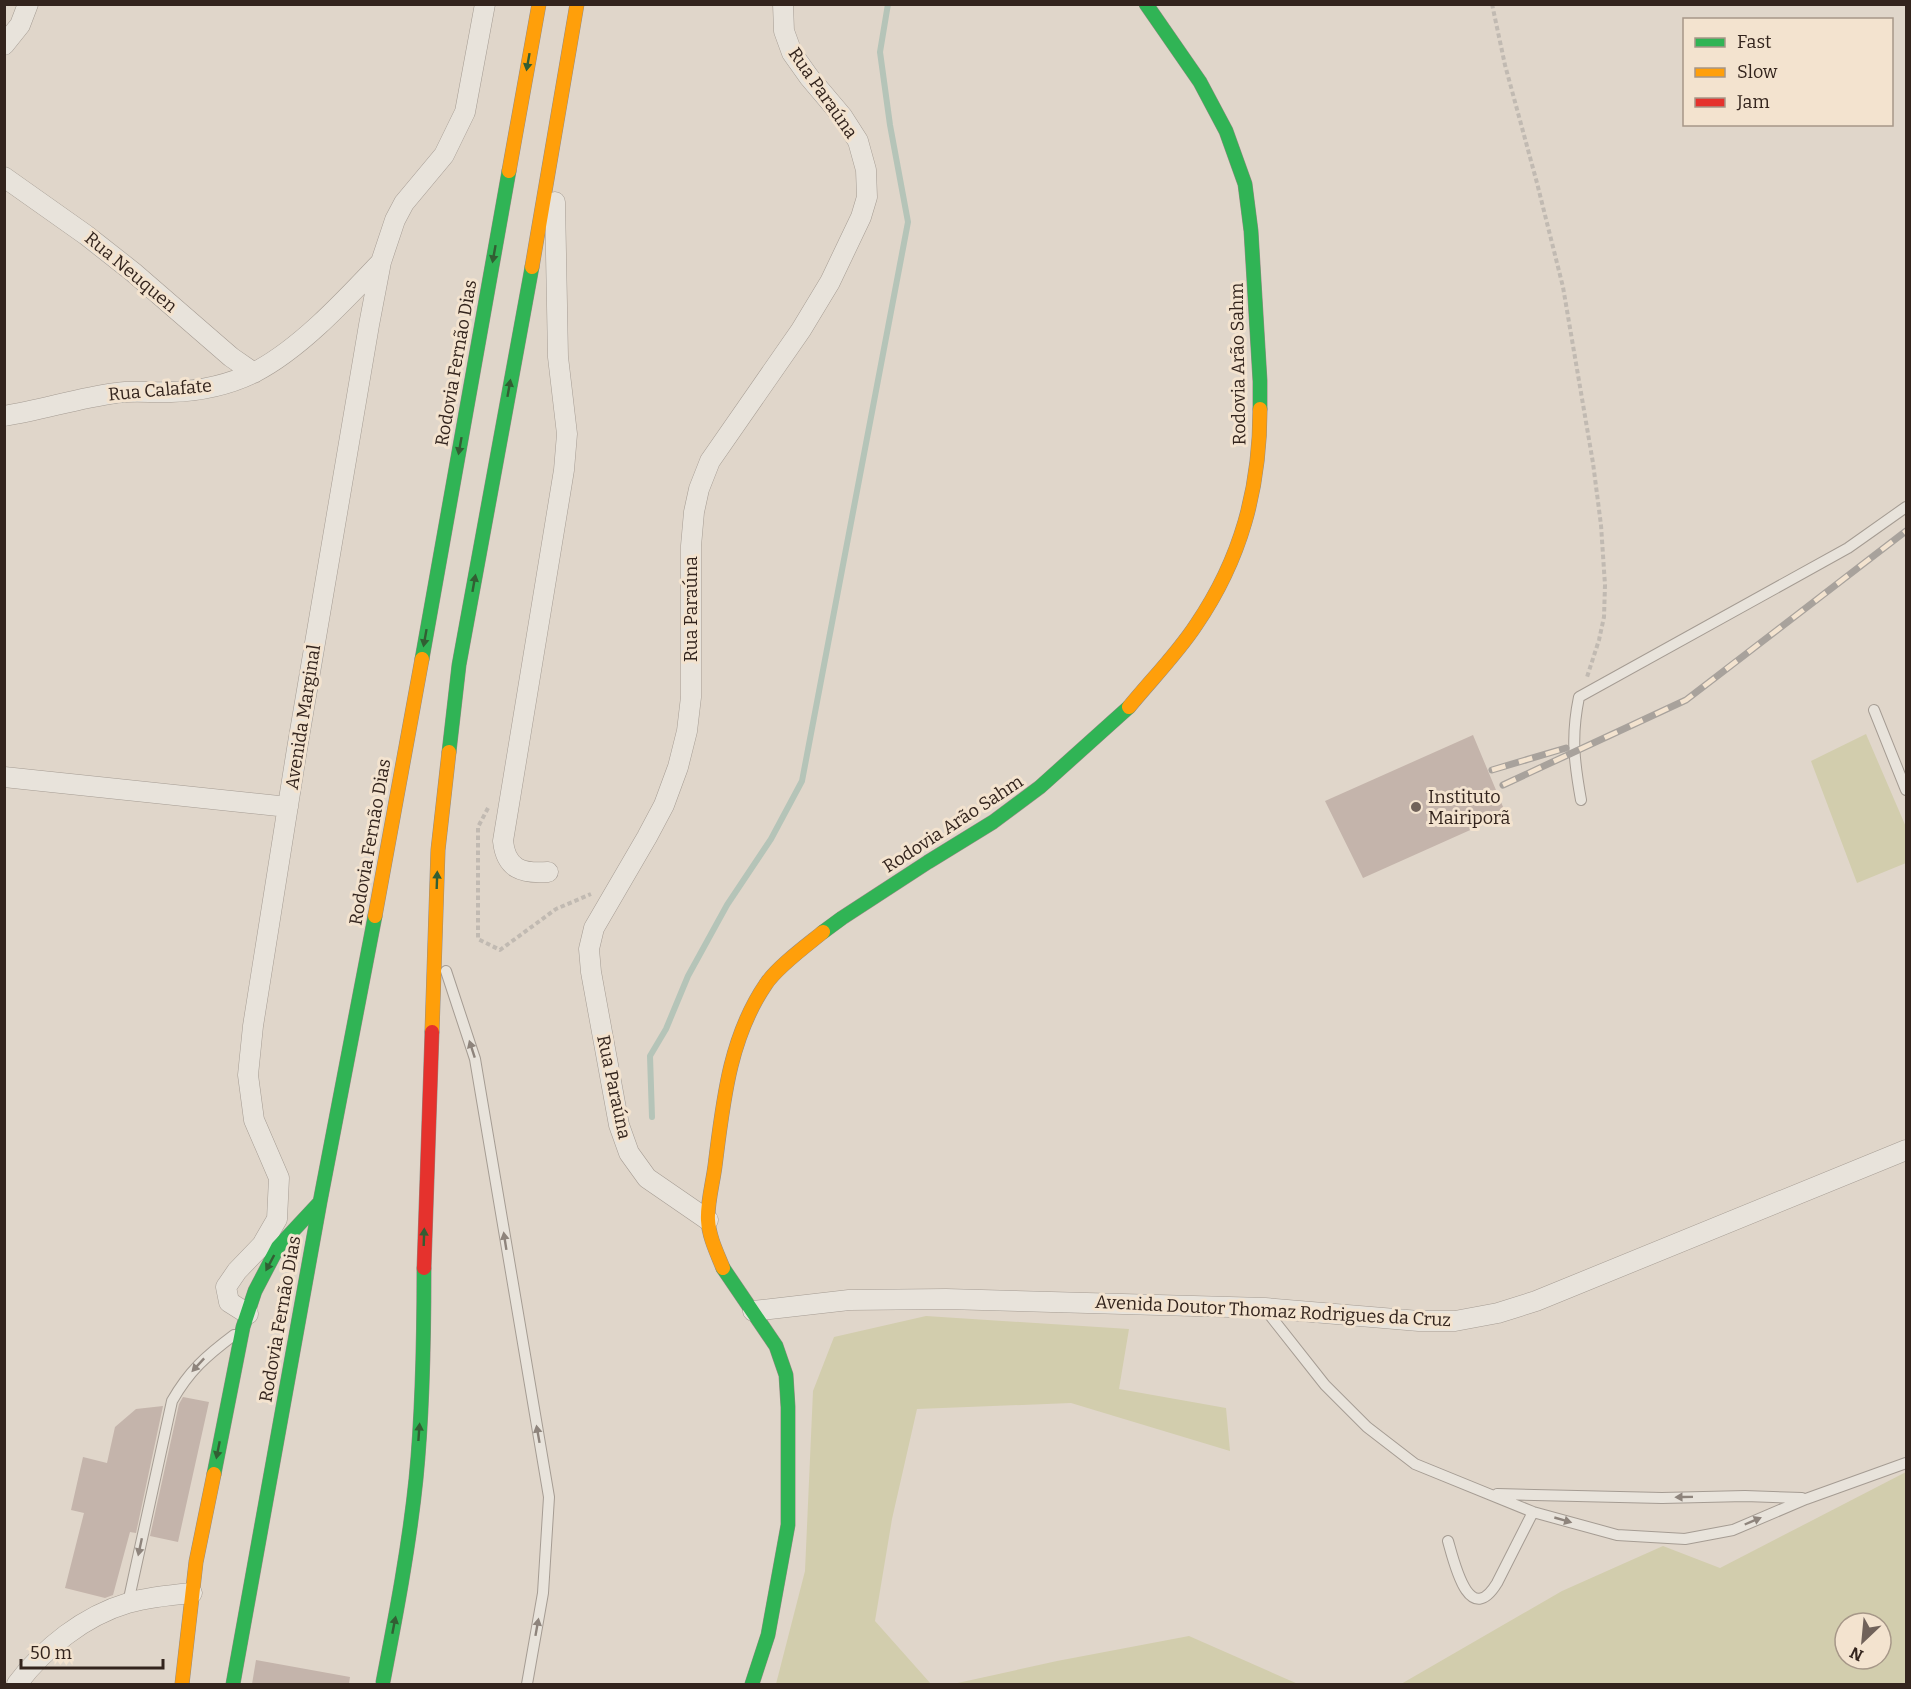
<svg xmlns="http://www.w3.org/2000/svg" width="1911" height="1689" viewBox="0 0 1911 1689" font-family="Bitter,serif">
<rect width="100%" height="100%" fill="#e0d6ca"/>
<path fill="#d2cdad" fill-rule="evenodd" d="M1866,734L1906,827V863L1857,883L1811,761Z
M926,1316L1129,1329L1119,1389L1226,1408L1230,1451L1071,1403L917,1409L892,1519L875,1621L931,1684H776L805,1571L813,1391L834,1337Z
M1906,1472V1684H1401L1562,1591L1663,1546L1720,1568ZM1845,1623H1881V1659H1845Z
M1189,1636L1298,1684H953L1057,1661Z"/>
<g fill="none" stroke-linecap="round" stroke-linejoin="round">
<path stroke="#b5c4b8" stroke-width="6" d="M652,1117L650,1056L666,1029L688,976L727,905L771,839L802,781L908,222L890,125L880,52L888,4"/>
</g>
<path fill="#c4b4ab" d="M1473,735L1506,814L1363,878L1325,801Z
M183,1397L209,1402L178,1542L150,1536L179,1404Z
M163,1406L136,1533L130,1532L113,1595L105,1598L65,1588L84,1513L71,1510L83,1457L107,1463L115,1427L136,1409Z
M256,1660L350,1677L349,1684H252Z"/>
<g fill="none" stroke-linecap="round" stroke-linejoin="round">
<g stroke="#a59c93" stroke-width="12">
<path id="lane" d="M1874,710L1906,790
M1581,800C1574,761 1571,736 1579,697L1848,548L1906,507
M446,971L475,1059L549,1497L543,1593L527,1684
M1265,1309L1325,1385L1367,1427L1415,1464L1533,1512L1617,1535L1685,1539L1733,1530L1806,1499L1906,1463
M1497,1494L1662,1498L1745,1496L1802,1498
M1448,1541C1454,1562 1469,1629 1497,1583L1533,1512
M128,1603L172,1401C189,1371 206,1356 234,1335"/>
</g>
<g stroke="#a59c93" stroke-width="21">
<path id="street" d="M4,45L20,25L28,4
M4,177L86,235L133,272L231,357L254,373
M4,416C42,410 78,398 116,393C134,390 153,393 171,392C199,391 229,385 255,372C300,349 346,299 381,262
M4,777L288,807
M548,872C522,874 506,869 503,841L564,470L567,434L558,357L555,202
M708,1220L647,1178L629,1153L619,1125L591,972L589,949L594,928L647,837L664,805L678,767L687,731L691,697V546L694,512L699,489L710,461L801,330L830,282L861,217L867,197L866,170L858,141L842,116L809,77L792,53L784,31L783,4
M753,1311L849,1300L946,1299L1265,1308L1419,1321H1455L1498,1313L1536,1301L1906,1150
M248,1314L229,1302L226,1287L237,1271L262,1245L277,1219L279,1178L254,1120L248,1075L253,1026L297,749L369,325L381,262L395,220L404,203L444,155L465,112L485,4
M17,1684C44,1648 84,1616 128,1603C149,1597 170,1595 192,1593"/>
</g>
<g stroke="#958b83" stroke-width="15">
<path id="fast" d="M1146,4L1200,82L1226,131L1245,184L1251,231L1260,381V409
M422,659L509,171
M449,752L459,665L532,267
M823,932L842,918L928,862L993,822L1040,787L1129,707
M723,1268L776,1346L786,1375L788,1407V1525L768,1635L752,1684
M214,1474L243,1327L255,1291L278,1247L320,1202
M383,1682C396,1615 409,1547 416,1479C423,1409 424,1338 424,1268
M233,1684L320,1202L375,916"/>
</g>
<g stroke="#958b83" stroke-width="15">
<path id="slow" d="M509,171L539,4
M532,267L577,4
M1129,707C1151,680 1177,654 1196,625C1241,559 1260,489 1260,409
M375,916L422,659
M432,1032L438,850L449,752
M723,1268C717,1253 709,1237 708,1220C707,1204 713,1182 715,1166C723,1103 729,1038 766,984C777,967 807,945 823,932
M182,1684L196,1562L214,1474"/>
</g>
<g stroke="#958b83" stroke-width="15">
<path id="jam" d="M424,1268L432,1032"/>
</g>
<path stroke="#c1bab2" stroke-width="4" stroke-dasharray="4.5 3" stroke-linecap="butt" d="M1492,4L1505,65L1537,183L1563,287L1593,463L1601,525L1605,585L1604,617L1599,640L1587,677
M488,808L478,827V939L500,950L556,909L591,894"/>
<use href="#lane" stroke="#e8e3db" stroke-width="10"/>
<use href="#street" stroke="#e8e3db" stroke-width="20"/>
<use href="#fast" stroke="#30b455" stroke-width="14"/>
<use href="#slow" stroke="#ff9f0a" stroke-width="14"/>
<use href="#jam" stroke="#e5322d" stroke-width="14"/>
<g stroke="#a8a29c" stroke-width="7">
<path id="rail" d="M1492,770L1566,748
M1503,785L1686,700L1906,531"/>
</g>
<use href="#rail" stroke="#f3e3cf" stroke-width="4.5" stroke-dasharray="14" stroke-linecap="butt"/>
</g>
<defs><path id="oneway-solid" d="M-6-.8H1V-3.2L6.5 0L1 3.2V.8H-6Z" transform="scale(1.5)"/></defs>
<g fill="#325e33">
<use href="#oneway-solid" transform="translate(528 62) rotate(100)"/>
<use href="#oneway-solid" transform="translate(494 254) rotate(100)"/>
<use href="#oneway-solid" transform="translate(509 388) rotate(-80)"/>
<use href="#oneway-solid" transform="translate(460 446) rotate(100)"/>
<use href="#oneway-solid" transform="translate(474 583) rotate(-80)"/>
<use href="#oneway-solid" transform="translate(425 638) rotate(100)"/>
<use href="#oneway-solid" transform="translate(437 880) rotate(-88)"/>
<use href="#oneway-solid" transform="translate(424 1237) rotate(-88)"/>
<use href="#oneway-solid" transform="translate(270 1263) rotate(118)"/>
<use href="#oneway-solid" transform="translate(419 1432) rotate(-86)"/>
<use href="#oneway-solid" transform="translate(218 1450) rotate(101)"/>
<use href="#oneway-solid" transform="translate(394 1625) rotate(-79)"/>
</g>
<g fill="#8e847c">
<use href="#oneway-solid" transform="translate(472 1049) rotate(-108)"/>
<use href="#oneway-solid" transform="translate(505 1241) rotate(-99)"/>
<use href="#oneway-solid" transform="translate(198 1365) rotate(133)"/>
<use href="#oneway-solid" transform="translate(538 1434) rotate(-100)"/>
<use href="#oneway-solid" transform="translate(1684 1497) rotate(179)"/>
<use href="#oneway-solid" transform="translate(1563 1520) rotate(16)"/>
<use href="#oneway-solid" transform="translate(1753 1521) rotate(-23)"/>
<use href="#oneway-solid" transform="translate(140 1547) rotate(102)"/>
<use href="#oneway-solid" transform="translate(537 1627) rotate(-80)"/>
</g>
<circle fill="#70625a" stroke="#f3e3cf" stroke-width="2" cx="1416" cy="807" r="6"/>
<g text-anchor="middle" stroke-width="6" stroke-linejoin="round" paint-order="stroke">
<g font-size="18" fill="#33241d" stroke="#f3e3cf">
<text transform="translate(823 93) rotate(55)" y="6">Rua Paraúna</text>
<text transform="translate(131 272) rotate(40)" y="6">Rua Neuquen</text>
<text transform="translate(456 363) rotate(-80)" y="6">Rodovia Fernão Dias</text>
<text transform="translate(1238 364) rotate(-91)" y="6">Rodovia Arão Sahm</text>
<text transform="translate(160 390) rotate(-5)" y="6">Rua Calafate</text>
<text transform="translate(691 609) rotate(-90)" y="6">Rua Paraúna</text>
<text transform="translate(303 717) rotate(-81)" y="6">Avenida Marginal</text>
<text transform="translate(953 824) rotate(-33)" y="6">Rodovia Arão Sahm</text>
<text transform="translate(370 842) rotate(-80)" y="6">Rodovia Fernão Dias</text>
<text transform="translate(614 1087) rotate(78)" y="6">Rua Paraúna</text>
<text transform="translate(1273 1311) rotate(3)" y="6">Avenida Doutor Thomaz Rodrigues da Cruz</text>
<text transform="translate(280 1319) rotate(-80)" y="6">Rodovia Fernão Dias</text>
</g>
<g font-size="18" fill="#33241d" stroke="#f3e3cf" text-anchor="start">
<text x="1428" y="803">Instituto<tspan x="1428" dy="21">Mairiporã</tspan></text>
</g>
</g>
<rect width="1911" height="1689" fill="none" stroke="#33241d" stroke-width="12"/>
<rect x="1683" y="18" width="210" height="108" fill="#f3e3cf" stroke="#a69788" stroke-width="1.5"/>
<rect x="1695" y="38" width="30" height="9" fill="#30b455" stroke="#a69788" stroke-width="1.5"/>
<text x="1737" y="48" font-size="18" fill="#33241d">Fast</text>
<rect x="1695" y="68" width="30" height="9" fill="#ff9f0a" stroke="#a69788" stroke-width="1.5"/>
<text x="1737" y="78" font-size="18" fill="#33241d">Slow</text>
<rect x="1695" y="98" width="30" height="9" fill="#e5322d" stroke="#a69788" stroke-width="1.5"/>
<text x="1737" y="108" font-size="18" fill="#33241d">Jam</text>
<g transform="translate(1863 1641) rotate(206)"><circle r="28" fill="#f3e3cf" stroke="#a69788" stroke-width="1.5"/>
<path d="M0-4.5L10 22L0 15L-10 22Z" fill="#70625a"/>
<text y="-9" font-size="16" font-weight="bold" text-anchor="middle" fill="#33241d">N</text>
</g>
<path d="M21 1659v9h142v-9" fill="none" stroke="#33241d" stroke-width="3"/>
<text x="30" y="1659" font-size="18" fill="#33241d" stroke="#f3e3cf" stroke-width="4.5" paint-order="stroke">50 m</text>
</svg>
